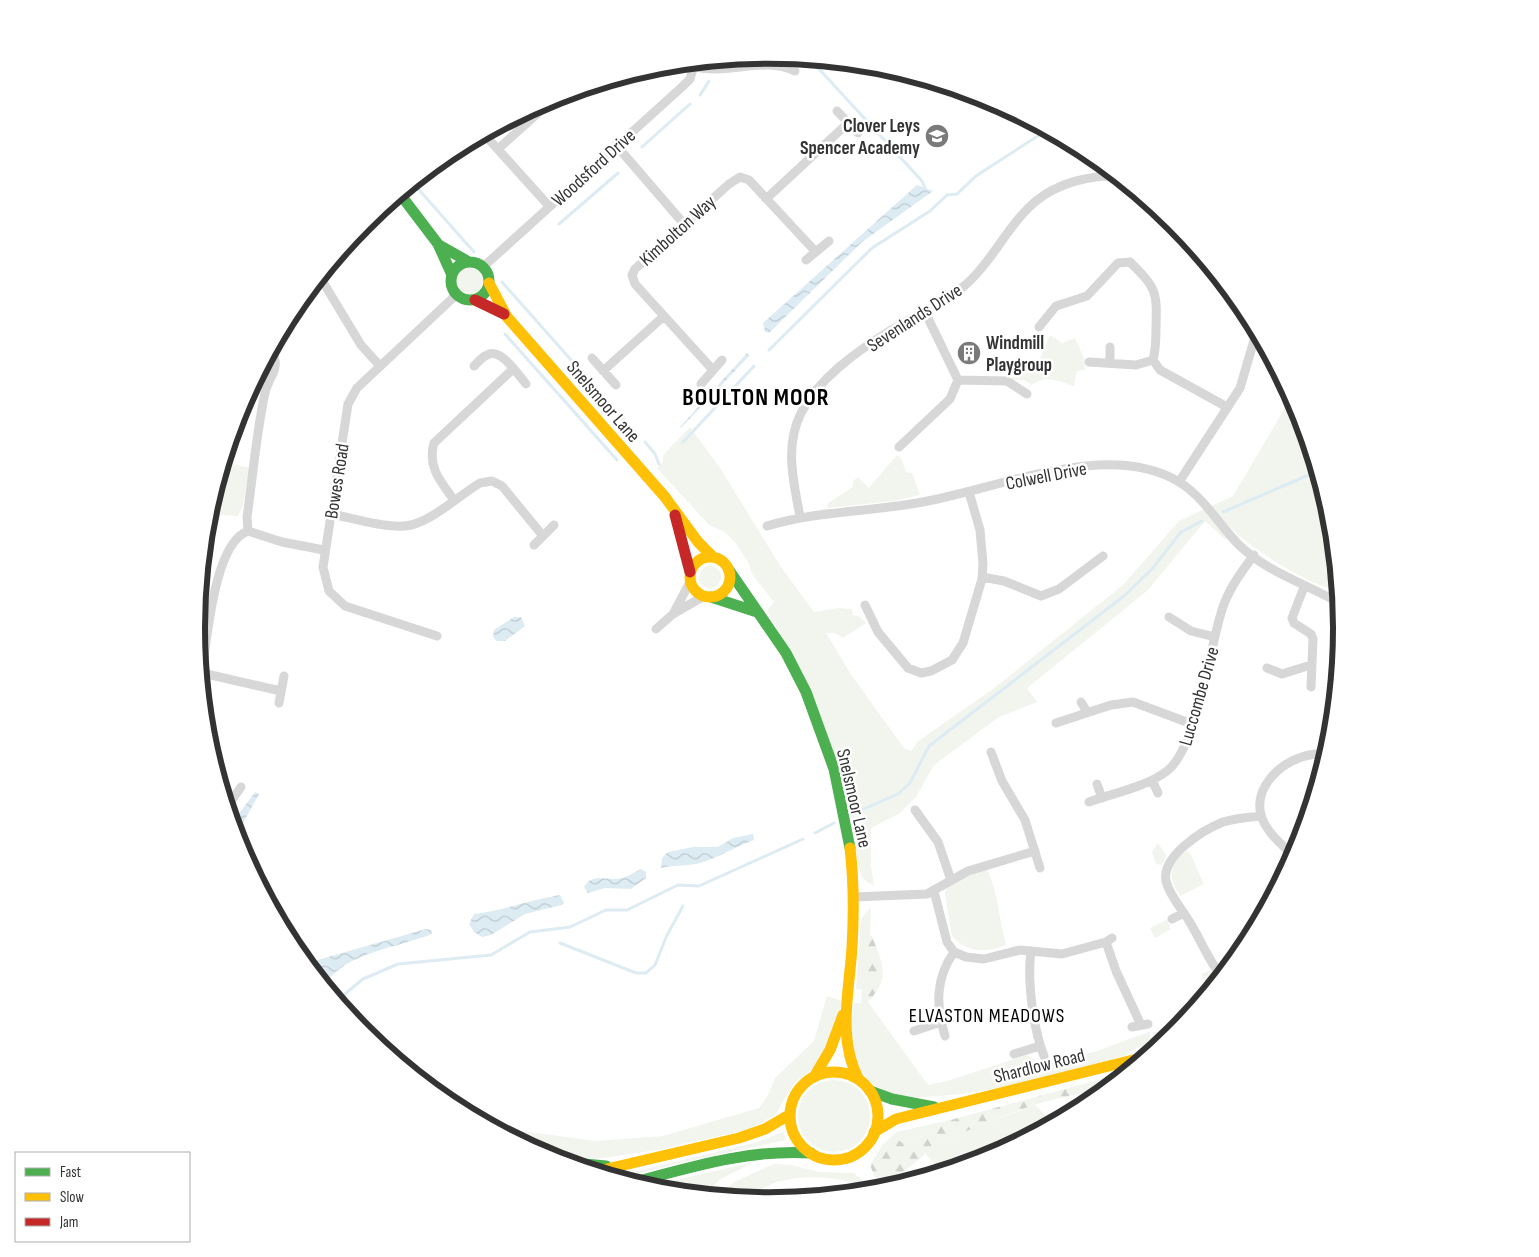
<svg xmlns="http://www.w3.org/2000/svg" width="1539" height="1257" viewBox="0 0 1539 1257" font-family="'Sofia Sans Condensed',sans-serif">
<defs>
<pattern id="forest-firs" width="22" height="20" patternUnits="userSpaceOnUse" patternTransform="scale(1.25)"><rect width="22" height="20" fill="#f1f5ed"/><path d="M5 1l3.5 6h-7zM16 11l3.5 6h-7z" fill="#cfd2cc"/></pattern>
<pattern id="water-waves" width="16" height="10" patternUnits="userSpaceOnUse" patternTransform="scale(1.25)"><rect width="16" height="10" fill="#ddebf3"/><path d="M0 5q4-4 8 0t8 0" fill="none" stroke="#becad1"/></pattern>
</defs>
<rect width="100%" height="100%" fill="#fff"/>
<path fill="#f1f5ed" d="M457 281a13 13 0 1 1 26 0a13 13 0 1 1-26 0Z
M1050,335L1062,343L1075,338L1084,358L1085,370L1077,371L1074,386C1058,381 1045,374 1032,385L1024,380H1012V377L1040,358Z
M1292,396L1299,409L1332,517L1339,590C1310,587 1252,549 1231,528L1226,540L1205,521L1148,590L1027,688L1037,702L999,717L934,765L916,797L900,813L871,828V867L874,885C869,883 865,882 862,877C856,866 854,828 851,814C833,736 807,680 767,611L774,602L752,574L748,562L735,542L725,532L709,525L657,468L663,462V455L690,427L720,468L781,567L814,612L839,608L852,609L853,615L860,617L866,623L843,638L835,633H826L852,676L904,748L911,751L917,742L993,689L1123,585L1179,521L1233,496Z
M897,455L901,458L906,472L912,473L920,495L894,501L828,508L827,504L853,487V481L858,477L869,488Z
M224,462L250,468L243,505L238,516L222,515L214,522L213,529L206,527L207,516Z
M699 577a11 11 0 1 1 22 0a11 11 0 1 1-22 0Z
M1158,843L1166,855L1162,865L1156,864L1152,852Z
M1187,851L1190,853L1204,884L1180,896C1168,877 1167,864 1187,851Z
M987,868C998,893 999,919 1006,945C986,953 967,953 952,936L945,894V890L961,879Z
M871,907L868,1002L928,1085L947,1081L1027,1055L1039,1063L1094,1052L1149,1032L1152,1041L1127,1053V1055C1066,1072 981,1097 918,1097C896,1097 871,1089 859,1069C846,1049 851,1025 854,1003H861L862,990L856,989L861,919Z
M1167,920L1171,929L1155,938L1150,928Z
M1209,971L1214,974L1217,982L1208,987L1201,974Z
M827,996L842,1001L836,1028L819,1064L794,1083L775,1115L750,1129L657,1150L603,1158H575L539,1152L491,1127L596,1141L663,1136L759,1108L768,1095L775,1078L814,1041Z
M1182,1026L1175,1034L1154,1040L1152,1032H1160Z
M798 1116a36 36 0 1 1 72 0a36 36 0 1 1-72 0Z
M1035,1105L1054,1124L989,1158L942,1173L922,1150L976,1127Z
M954,1119L930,1128L918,1140H908L904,1144L897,1139L883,1144L897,1132Z
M783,1132L786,1140L671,1165L619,1179L612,1177L758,1142Z
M754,1162L719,1180L705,1196L657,1191L645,1187Z
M774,1164L791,1165L819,1172L854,1173L863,1181L870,1192C863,1190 858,1184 850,1182C819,1174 770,1174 749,1200L744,1199L747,1190H732L723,1197H717L734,1182Z"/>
<path fill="url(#forest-firs)" d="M868,936H872C883,965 891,978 868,1002Z
M1128,1072C1104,1093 1064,1095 1034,1105C996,1118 959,1134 922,1150L925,1154L886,1187L878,1185L870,1165L883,1144L897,1139L904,1144L908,1140H918L930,1128L954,1119Z
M731,1190H747L744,1199L723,1197Z"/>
<path fill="url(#water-waves)" d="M917,185L933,191L862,242L769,333L765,332L763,323Z
M747,353L749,356L681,428L680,427Z
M514,617H521L525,626L505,641H496L493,636L494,630Z
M255,792L259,794L236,836L232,823Z
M753,834L754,840C737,846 712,861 696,864C684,866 673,865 661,868L662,858L668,852L693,847H718L733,838Z
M641,869L646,872V878L631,889L605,888L588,893L584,887C592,872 609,882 622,878C628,877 635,872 641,869Z
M560,895L564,903L561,905L525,914L491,935L482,937L474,932L469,924L474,914C503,910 531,900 560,895Z
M426,929L431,930L432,934C397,948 346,952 324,985L307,963Z"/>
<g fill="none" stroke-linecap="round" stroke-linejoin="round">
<path stroke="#ddebf3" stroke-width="3" d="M805,59L820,70L922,181L925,188
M700,95L709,81
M642,147L690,104
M413,183L474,252
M559,224L618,173
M502,282L634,431
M505,334L617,460
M769,350L872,248L930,211L947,195L957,194L976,176L1047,130
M645,442L655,454L659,464
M683,442L754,366
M1223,512L1318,471
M857,812L898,794L910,783L929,746L1124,596L1152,569L1181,532L1202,521
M815,833L834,823
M560,943L636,973H646L655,965L667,935L683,906
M340,1005L345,994L363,979L398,964L491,955L530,932L570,927L606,910H627L678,885L699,886L803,839"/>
<path stroke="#d7d7d7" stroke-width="9" d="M695,67C728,75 764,56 795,71
M837,111L858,133
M484,134L549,206
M616,145L684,224
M498,149L556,97
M766,199L848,123
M806,260L829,241
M483,267L683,86L690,79L695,62
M320,277L361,345L380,366
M1039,327L1056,306L1087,296L1118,263L1130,262C1157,289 1157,291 1156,328C1156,340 1156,349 1153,360L1160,370L1227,407
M592,358L616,385
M1089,362L1136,365L1153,360
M1110,362V347
M474,366C478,362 482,357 487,355C501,347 518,375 526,384
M713,370L635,284L632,275L635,269L729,184L740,177L749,180L815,251
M603,371L664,316
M958,380L1007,381L1027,394
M701,384L722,360
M899,447L950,399L958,380L925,312
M1179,482L1240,388L1257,330
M454,500C441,482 427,467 434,443L513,369
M331,514C353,518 390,530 411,525C433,520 460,495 480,483L492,481L502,486L543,536
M800,517C794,483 784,447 801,413C818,379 856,352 888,332C913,316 940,306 963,287C992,263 1008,224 1036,201C1058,183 1090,175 1117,176
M767,526C815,511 867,512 917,503C994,491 1106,438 1179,482C1204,497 1219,525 1239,545C1268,573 1307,584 1341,604
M248,531L247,517C253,476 256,434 265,393C269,375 282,369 271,350
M534,545L554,525
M982,577L1004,581L1041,596L1059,589L1103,556
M1304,587L1292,618L1294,623L1311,634L1313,639L1311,687
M865,605L878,632L908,668L921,673L931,671L952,660L963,643L982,579L983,564L980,530L969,492
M197,613L209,615
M673,614L690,582
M1169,617L1191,631L1215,637
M656,629L673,614L704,596
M437,636L345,606L329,591L323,567L348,404L357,388L456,295
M1267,668L1282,674L1311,665
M202,673L281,691
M201,677C207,644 213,543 248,531L282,542L324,550
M1081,702L1087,712
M279,703L284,676
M1056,723L1111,705L1133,702L1192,724
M991,752L1002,781L1025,820L1040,868
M1152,780L1158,793
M1097,784L1102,798
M1089,802C1114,793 1146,787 1167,771C1199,746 1209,644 1224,604C1231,586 1242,571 1254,555
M227,807L241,787
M915,810L938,842L951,880
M1295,857C1283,846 1265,831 1261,815C1254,788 1279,764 1302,757C1310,754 1320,754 1328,752
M934,891L947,942L954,952L966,957L984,959L1020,950L1062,954L1106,942L1112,938
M854,897L927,894L968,871L1035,851
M1172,919L1184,913
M1106,942L1116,971L1141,1025
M1031,951C1027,980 1033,1028 1044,1056
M1222,977C1208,960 1201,940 1189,921C1182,909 1169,895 1166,881C1161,856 1203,830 1223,822C1235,818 1249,817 1261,816
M1132,1027L1148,1024
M914,1031L941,1022
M945,1036C936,1006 935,979 954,952
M1014,1054L1040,1046"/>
<path stroke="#4caf50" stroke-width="11" d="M400,194L438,244L452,275
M439,245L469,262
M451 281a19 19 0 1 1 38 0a19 19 0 1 1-38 0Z
M729,570L786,653L806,692L834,769L850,848
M711,597L757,612
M870,1091L892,1099L934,1107
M563,1162L606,1166
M631,1183C691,1167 749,1149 811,1153"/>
<path stroke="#ffc107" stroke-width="11" d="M489,283L507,317L665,497L698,542L713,557
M690 577a20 20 0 1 1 40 0a20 20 0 1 1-40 0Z
M850,848C854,882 854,914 852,948C849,993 837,1039 859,1080
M790 1116a44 44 0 1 1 88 0a44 44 0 1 1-88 0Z
M814,1077L830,1050L843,1015
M874,1132L896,1119L1149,1056
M594,1172L739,1138L765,1129L789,1115"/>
<path stroke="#c62828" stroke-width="11" d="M475,300L504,314
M675,515L690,572"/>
</g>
<defs>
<g id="school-disc" transform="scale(1.25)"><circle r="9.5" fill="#7a7a7a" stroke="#fff"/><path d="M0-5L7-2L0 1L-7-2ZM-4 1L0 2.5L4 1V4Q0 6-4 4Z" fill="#fff"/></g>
<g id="building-disc" transform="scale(1.25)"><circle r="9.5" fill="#7a7a7a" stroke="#fff"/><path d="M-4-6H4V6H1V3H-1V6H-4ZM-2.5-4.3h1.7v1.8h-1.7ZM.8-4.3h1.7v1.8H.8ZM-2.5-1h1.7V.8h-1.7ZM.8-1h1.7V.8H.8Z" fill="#fff"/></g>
</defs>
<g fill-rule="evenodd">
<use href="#school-disc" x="937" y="136"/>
<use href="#building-disc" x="969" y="353"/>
</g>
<g text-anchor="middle" stroke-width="5" stroke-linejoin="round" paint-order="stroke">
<g font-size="19" font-weight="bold" fill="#333" stroke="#fff" text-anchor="end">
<text x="920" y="132">Clover Leys<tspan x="920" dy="22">Spencer Academy</tspan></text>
<text x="986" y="349" text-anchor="start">Windmill<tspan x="986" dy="22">Playgroup</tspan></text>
</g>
<g font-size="19" fill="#333" stroke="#fff">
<text transform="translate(593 167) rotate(-42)" y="7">Woodsford Drive</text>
<text transform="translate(677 230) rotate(-42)" y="7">Kimbolton Way</text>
<text transform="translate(914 317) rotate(-33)" y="7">Sevenlands Drive</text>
<text transform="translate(604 401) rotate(49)" y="7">Snelsmoor Lane</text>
<text transform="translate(1046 475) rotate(-11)" y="7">Colwell Drive</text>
<text transform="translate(336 481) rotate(-81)" y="7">Bowes Road</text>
<text transform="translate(1198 696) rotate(-74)" y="7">Luccombe Drive</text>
<text transform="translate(855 798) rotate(77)" y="7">Snelsmoor Lane</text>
<text transform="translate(1039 1065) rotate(-14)" y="7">Shardlow Road</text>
</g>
<g font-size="20" letter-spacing="1" fill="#000" stroke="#fff">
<text x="987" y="1022">ELVASTON MEADOWS</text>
</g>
<g font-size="24" font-weight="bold" letter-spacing="1" fill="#000" stroke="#fff">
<text x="756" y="405">BOULTON MOOR</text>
</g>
</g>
<path d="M0 0H1539V1257H0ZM205 628a564 564 0 1 1 1128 0a564 564 0 1 1-1128 0Z" fill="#fff" fill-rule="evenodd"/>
<path fill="none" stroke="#333" stroke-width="6" d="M205 628a564 564 0 1 1 1128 0a564 564 0 1 1-1128 0Z"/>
<rect x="15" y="1152" width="175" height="90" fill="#ffffff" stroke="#adadad"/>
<rect x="25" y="1168" width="25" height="8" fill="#4caf50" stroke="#adadad"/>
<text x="60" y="1177" font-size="15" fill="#333333">Fast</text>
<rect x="25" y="1193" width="25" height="8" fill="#ffc107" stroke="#adadad"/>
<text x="60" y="1202" font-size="15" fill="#333333">Slow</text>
<rect x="25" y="1218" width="25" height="8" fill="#c62828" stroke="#adadad"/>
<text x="60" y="1227" font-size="15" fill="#333333">Jam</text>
</svg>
